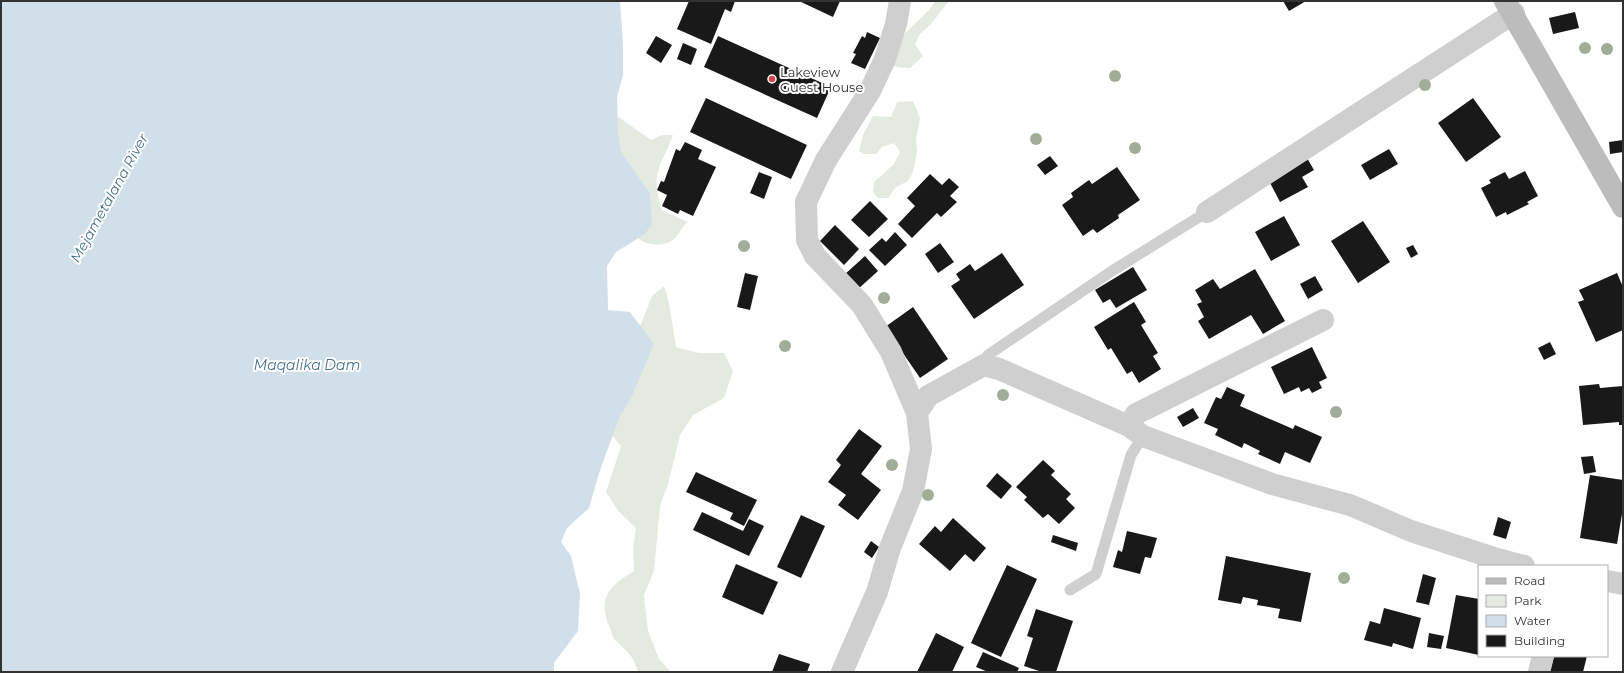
<svg xmlns="http://www.w3.org/2000/svg" width="1624" height="673" viewBox="0 0 1624 673" font-family="Montserrat,sans-serif">
<rect width="100%" height="100%" fill="#fff"/>
<path fill="#e4eadf" d="M935,1H949L931,24L920,34L915,44L923,56L910,68L896,67L891,62L896,42L929,10Z
M913,101L920,118L916,138L917,152L913,172L908,181L896,187L888,198H878L873,192L874,182L894,164L900,152L894,143L882,147L876,154H864L859,151L863,135L873,116L891,117L897,102Z
M617,116L651,140L662,135H673C660,169 650,172 662,210L688,222C681,227 680,234 674,239C665,247 648,246 639,239V224L603,128Z
M664,286L669,303L676,347L699,353H724L733,371L724,398L693,415L680,435L668,484L660,506L654,571L644,595L648,631L659,659L671,672H638C632,653 628,653 615,640C612,636 611,630 609,626C597,597 611,585 634,571L633,547L636,528L619,512L606,492L621,446L607,429L634,342L652,296Z"/>
<path fill="#d0dfea" d="M1,1H620L623,45V75L617,97L618,132L621,152L650,193L652,224L645,234L616,252L607,266L608,310L630,312L654,344L631,398L619,418L599,473L589,508L567,528L561,542L571,556L580,594L578,631L554,663V672H1Z"/>
<path fill="#191919" d="M689,1H735L731,12L725,9L711,44L677,29Z
M799,1H840L833,17Z
M1283,1H1306L1289,11Z
M1575,12L1579,28L1553,34L1549,18Z
M867,32L880,38L865,69L851,63L856,54L853,53L862,36L865,38Z
M656,36L672,45L661,63L646,53Z
M718,36L831,87L817,118L704,67Z
M683,43L697,49L691,65L677,59Z
M706,98L807,145L791,179L690,132Z
M1473,98L1501,137L1466,162L1438,123Z
M1623,140V152L1610,154L1609,142Z
M685,142L702,150L698,159L716,167L693,216L680,210L678,214L662,206L667,195L657,190L661,181L664,182L676,149L680,151Z
M1389,149L1398,164L1370,180L1361,165Z
M1050,156L1058,166L1045,175L1037,165Z
M1307,158L1314,170L1302,177L1308,187L1280,202L1268,179Z
M1117,167L1140,200L1118,215L1119,218L1097,233L1093,229L1083,236L1062,205L1073,197L1071,193L1089,180L1092,184Z
M1525,171L1538,196L1527,202L1529,204L1507,215L1506,212L1496,217L1481,188L1491,183L1489,180L1505,172L1509,179Z
M759,172L772,177L764,199L750,193Z
M930,174L942,185L949,178L959,187L950,196L957,202L941,217L937,213L912,238L898,224L915,206L907,198Z
M870,201L888,219L869,237L851,220Z
M1284,216L1300,245L1271,261L1255,232Z
M1363,221L1390,262L1358,283L1331,241Z
M835,225L859,249L844,265L820,241Z
M895,232L907,245L885,266L869,250L882,238L886,242Z
M940,243L954,262L938,273L925,254Z
M1413,245L1418,254L1411,258L1406,248Z
M1002,253L1024,285L974,319L951,286L960,280L956,274L970,264L975,271Z
M865,256L878,271L857,290L844,275Z
M1133,267L1147,290L1116,308L1110,299L1103,303L1095,290Z
M1255,269L1285,321L1263,334L1251,315L1209,339L1198,321L1204,317L1197,304L1202,302L1195,290L1213,279L1220,289Z
M745,273L758,276L750,310L737,307Z
M1617,273L1623,287V330L1596,342L1578,302L1584,300L1579,290Z
M1315,276L1323,290L1308,299L1300,284Z
M1134,302L1146,322L1141,325L1158,353L1153,356L1161,369L1139,383L1132,371L1127,374L1111,348L1108,350L1094,327Z
M913,307L948,359L920,378L885,327Z
M1550,342L1556,354L1544,360L1538,348Z
M1312,347L1327,378L1319,382L1322,388L1312,393L1309,388L1301,392L1299,387L1284,394L1271,367Z
M1599,384L1600,388L1623,386V425H1619V422L1583,425L1579,386Z
M1227,387L1245,395L1240,406L1293,429L1295,425L1322,437L1310,463L1285,452L1280,464L1258,454L1260,451L1244,443L1242,448L1215,435L1218,429L1204,423L1216,397L1221,399Z
M1193,408L1199,418L1183,427L1177,417Z
M859,429L882,446L861,474L881,490L858,520L838,505L846,495L828,482L841,465L836,460Z
M1593,456L1596,472L1584,474L1581,457Z
M1043,460L1055,471L1051,475L1071,494L1066,499L1075,508L1059,524L1048,514L1043,518L1024,500L1027,497L1016,487Z
M696,472L757,500L744,526L730,519L733,513L686,492Z
M997,473L1012,486L1001,499L986,486Z
M1590,475L1623,480V508L1617,544L1580,538Z
M702,512L743,531L749,519L764,526L749,556L693,530Z
M801,515L825,526L801,578L777,567Z
M1498,517L1511,522L1506,539L1493,535Z
M953,518L986,548L974,562L965,554L950,571L919,544L935,526L941,532Z
M1127,531L1157,538L1151,558L1145,557L1140,574L1113,567L1118,550L1122,552Z
M1053,535L1078,543L1076,551L1051,542Z
M871,541L879,547L872,558L864,552Z
M1226,556L1311,573L1301,622L1278,618L1280,609L1257,605L1258,600L1243,597L1241,604L1218,600Z
M736,564L778,582L763,615L722,597Z
M1007,565L1037,579L1001,657L971,643Z
M1423,574L1436,578L1429,605L1416,602Z
M1456,595L1479,599V655L1446,648Z
M1384,608L1421,618L1413,649L1393,643L1392,647L1364,640L1370,621L1380,624Z
M1036,609L1073,621L1056,672H1042L1024,666L1033,638L1027,636Z
M936,633L964,647L952,672H917Z
M1429,633L1444,636L1441,649L1427,647Z
M983,652L1019,668L1017,672H988L976,667Z
M779,654L810,664L807,672H772Z
M1554,656H1587L1583,672H1550Z"/>
<g fill="none" stroke-linecap="round" stroke-linejoin="round">
<path stroke="#cfcfcf" stroke-width="11" d="M984,365L988,355L1112,271L1207,212
M1070,590L1096,574L1131,455L1143,436"/>
<path stroke="#cfcfcf" stroke-width="22" d="M900,1L896,24L885,59L870,91L826,160L806,202L807,240L815,256L862,305L891,352L917,413
M1207,212L1514,13
M1129,426L1136,414L1323,320
M1607,581L1623,584
M842,672L877,592L890,548L913,491L921,449L917,413L928,396L984,365L999,369L1129,426L1143,436L1272,484L1350,505L1411,531L1497,559L1524,566
M1539,672L1543,656"/>
<path stroke="#bcbcbc" stroke-width="22" d="M1505,1L1623,207"/>
</g>
<g fill="#a1ad98">
<circle cx="1585" cy="48" r="6"/>
<circle cx="1607" cy="49" r="6"/>
<circle cx="1115" cy="76" r="6"/>
<circle cx="1425" cy="85" r="6"/>
<circle cx="1036" cy="139" r="6"/>
<circle cx="1135" cy="148" r="6"/>
<circle cx="744" cy="246" r="6"/>
<circle cx="884" cy="298" r="6"/>
<circle cx="785" cy="346" r="6"/>
<circle cx="1003" cy="395" r="6"/>
<circle cx="1336" cy="412" r="6"/>
<circle cx="892" cy="465" r="6"/>
<circle cx="928" cy="495" r="6"/>
<circle cx="1344" cy="578" r="6"/>
</g>
<circle fill="#d6474d" stroke="#fff" stroke-width="1.5" cx="772" cy="79" r="4"/>
<g text-anchor="middle" stroke-width="4" stroke-linejoin="round" paint-order="stroke">
<g font-size="13" fill="#323232" stroke="#fff" text-anchor="start">
<text x="780" y="77">Lakeview<tspan x="780" dy="15">Guest House</tspan></text>
</g>
<g font-size="14" font-style="italic" fill="#46708d" stroke="#fff">
<text transform="translate(109 198) rotate(-61)" y="5">Mejametalana River</text>
<text x="307" y="370">Maqalika Dam</text>
</g>
</g>
<rect width="1624" height="673" fill="none" stroke="#323232" stroke-width="4"/>
<rect x="1478" y="565" width="130" height="92" fill="#ffffff" stroke="#adadad"/>
<rect x="1486" y="578" width="20" height="6" fill="#bcbcbc" stroke="#adadad"/>
<text x="1514" y="585" font-size="12" fill="#323232">Road</text>
<rect x="1486" y="595" width="20" height="12" fill="#e4eadf" stroke="#adadad"/>
<text x="1514" y="605" font-size="12" fill="#323232">Park</text>
<rect x="1486" y="615" width="20" height="12" fill="#d0dfea" stroke="#adadad"/>
<text x="1514" y="625" font-size="12" fill="#323232">Water</text>
<rect x="1486" y="635" width="20" height="12" fill="#191919" stroke="#adadad"/>
<text x="1514" y="645" font-size="12" fill="#323232">Building</text>
</svg>
